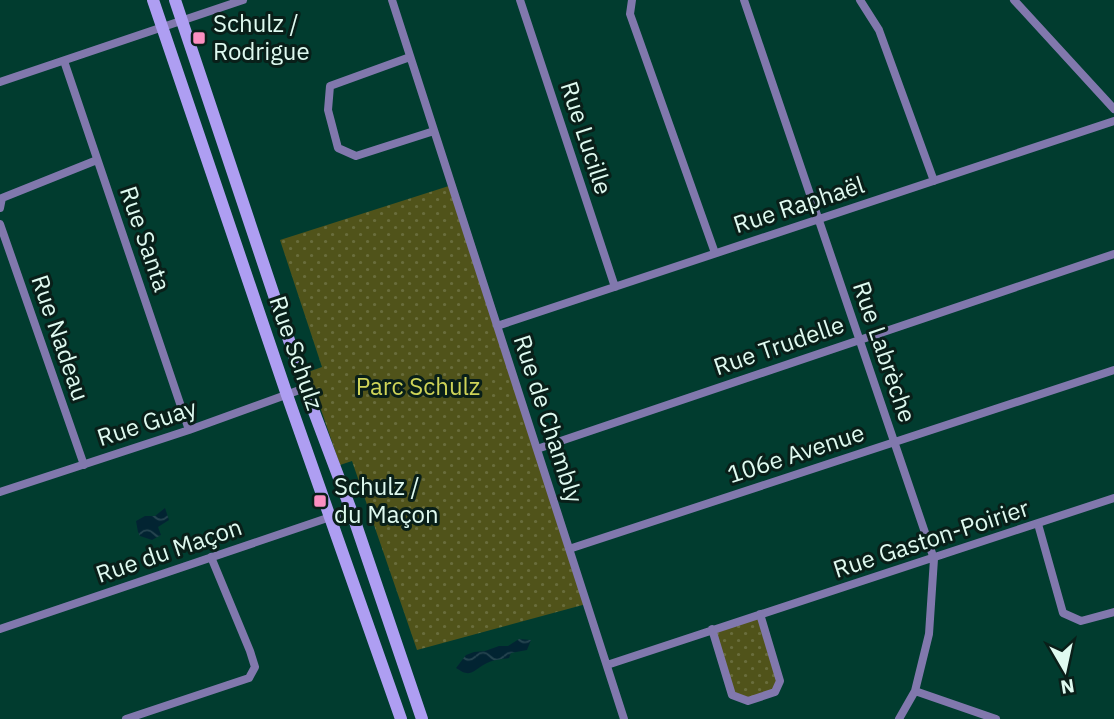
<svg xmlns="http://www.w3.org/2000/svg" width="1114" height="719" viewBox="0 0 1114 719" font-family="'IBM Plex Sans',sans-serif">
<defs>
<pattern id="park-dots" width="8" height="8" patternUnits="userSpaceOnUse" patternTransform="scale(1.75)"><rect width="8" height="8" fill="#50531a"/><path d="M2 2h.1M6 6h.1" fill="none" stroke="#696d3c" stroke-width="1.8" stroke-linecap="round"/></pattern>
<pattern id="water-waves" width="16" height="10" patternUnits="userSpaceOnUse" patternTransform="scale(1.75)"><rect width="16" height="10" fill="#022432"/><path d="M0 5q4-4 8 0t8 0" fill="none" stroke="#264550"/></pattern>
</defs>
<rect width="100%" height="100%" fill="#013c2f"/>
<path fill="url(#park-dots)" d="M455,184L590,603L417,650L352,461L340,465L308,372L322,367L280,240Z
M760,614L780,681L775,692L748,701L732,695L712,629Z"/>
<path fill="url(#water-waves)" d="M165,508L169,520L158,527L161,535L152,540L140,536L138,532L136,521L145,516H155Z
M519,639L531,640L527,650L511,653L509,658C502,659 493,660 487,663C473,670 471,679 456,668L466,655L474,652L485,651L499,646H508Z"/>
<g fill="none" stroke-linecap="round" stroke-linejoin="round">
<path stroke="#8178ad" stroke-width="8" d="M392,0L624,719
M520,0L615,287
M632,0L630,14L715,253
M744,0L934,559L929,634L915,691L899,719
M860,0L879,30L934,181
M1014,0L1114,109
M410,57L330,86L328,110L338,148L356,156L434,131
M64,61L189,430
M0,82L243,0
M0,208L2,198L97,160
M0,224L84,465
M497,326L1114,121
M537,449L1114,254
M0,492L189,430L305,388
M1038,524L1063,613L1081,621L1114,612
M569,549L1114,370
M0,629L351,510
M712,629L732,695L748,701L775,692L780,681L760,614
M607,665L1114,498
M915,691L996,719
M126,719L249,678L255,667L250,651L211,557"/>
<path stroke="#ae9ef2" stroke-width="12" d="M153,0L287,395L401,719
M175,0L305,388L351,510L422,719"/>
</g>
<g fill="#fc8fc1" stroke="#091f19" stroke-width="2.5">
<rect x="192" y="31" width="14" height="14" rx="3.5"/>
<rect x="313" y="494" width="14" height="14" rx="3.5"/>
</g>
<g text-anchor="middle" stroke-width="6" stroke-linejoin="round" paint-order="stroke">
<g font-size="24" fill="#dffaf0" stroke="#091f19" text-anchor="start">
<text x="213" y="32">Schulz /<tspan x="213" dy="28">Rodrigue</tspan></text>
<text x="334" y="495">Schulz /<tspan x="334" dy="28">du Maçon</tspan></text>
</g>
<g font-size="24" fill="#dffaf0" stroke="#091f19">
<text transform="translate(586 138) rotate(72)" y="8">Rue Lucille</text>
<text transform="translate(799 205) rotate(-18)" y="8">Rue Raphaël</text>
<text transform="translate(145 239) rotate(71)" y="8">Rue Santa</text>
<text transform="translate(60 338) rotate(71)" y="8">Rue Nadeau</text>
<text transform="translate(779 346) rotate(-19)" y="8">Rue Trudelle</text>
<text transform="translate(884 352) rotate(71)" y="8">Rue Labrèche</text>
<text transform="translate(296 353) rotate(71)" y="8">Rue Schulz</text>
<text transform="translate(548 419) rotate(72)" y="8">Rue de Chambly</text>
<text transform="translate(147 423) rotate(-18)" y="8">Rue Guay</text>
<text transform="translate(796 454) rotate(-18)" y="8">106e Avenue</text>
<text transform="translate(931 539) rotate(-18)" y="8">Rue Gaston-Poirier</text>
<text transform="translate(169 551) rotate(-19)" y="8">Rue du Maçon</text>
</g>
<g font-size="24" fill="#ced458" stroke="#091f19">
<text x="418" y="395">Parc Schulz</text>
</g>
</g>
<g transform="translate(1065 670) rotate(171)" stroke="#091f19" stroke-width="5" paint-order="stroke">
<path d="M0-5L12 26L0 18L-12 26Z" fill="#dffaf0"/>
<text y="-10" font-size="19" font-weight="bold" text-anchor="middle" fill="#dffaf0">N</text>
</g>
</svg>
